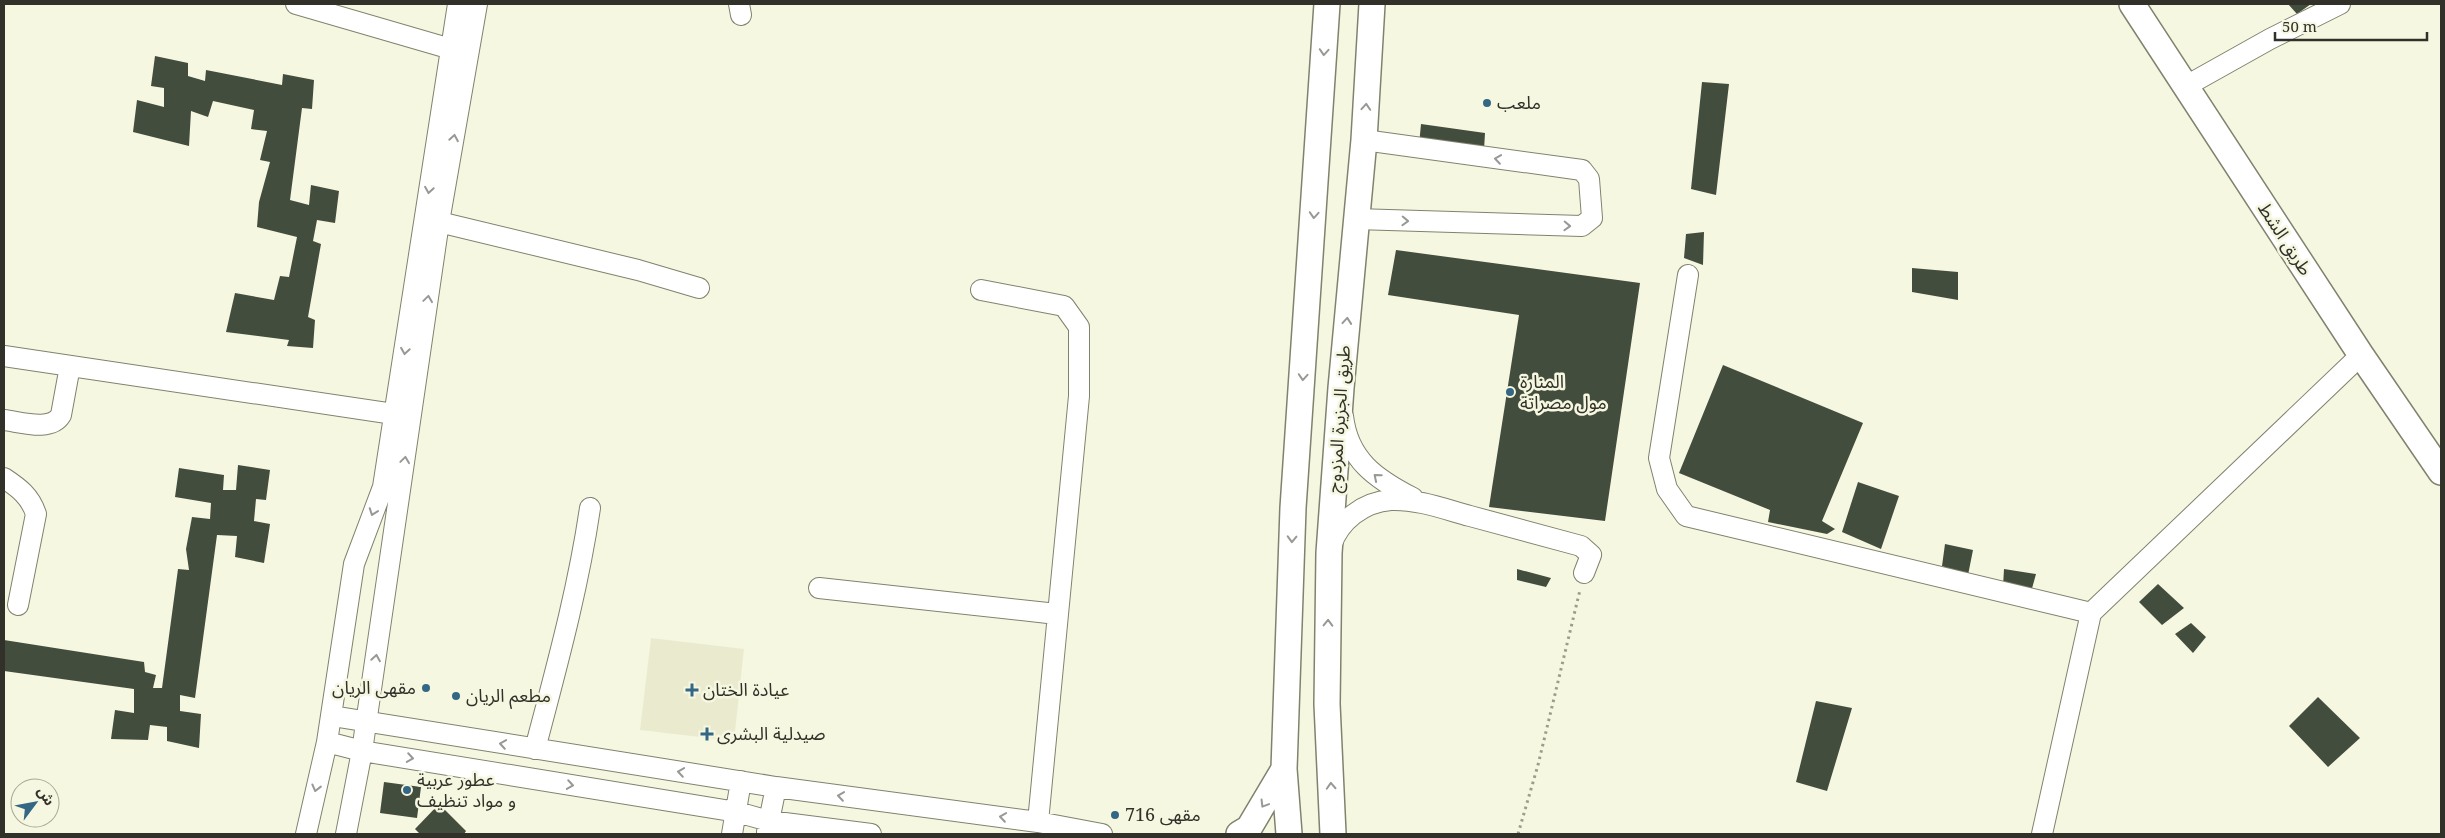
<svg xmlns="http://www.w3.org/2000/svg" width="2445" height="838" viewBox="0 0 2445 838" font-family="'Noto Serif','Noto Sans Arabic',serif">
<rect width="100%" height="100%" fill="#f6f7e1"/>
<path fill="#eaebce" d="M651,638L744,649L734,741L640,730Z"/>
<path fill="#434d3d" d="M2288,4H2311L2297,14Z
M155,56L188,63V76L205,81L206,70L282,85L283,74L314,80L312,109L302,108L290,200L309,205L311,185L339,191L335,223L317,220L313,241L321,244L308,317L315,320L313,348L287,346L289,340L226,332L235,293L274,300L280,276L289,277L297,237L257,227L259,202L270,162L260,160L267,131L251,129L254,110L213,101L208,117L191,111L189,146L133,132L137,100L164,107V88L151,86Z
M1702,82L1729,84L1716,195L1691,189Z
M1421,124L1485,133L1484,150L1419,145Z
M1704,232L1703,265L1684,258L1686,234Z
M1396,250L1640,283L1605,521L1489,507L1519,315L1388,295Z
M1912,268L1958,272V300L1912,292Z
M1723,365L1863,423L1822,521L1835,529L1827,534L1768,522L1770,510L1679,473Z
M238,465L270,470L266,500L256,499L254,521L270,524L264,563L235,557L237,536L217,535L195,698L180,695V711L201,714L199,748L167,741V727L150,725L148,740L111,739L115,710L134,713V689L4,671V640L144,662L145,672L156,675L153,688H162L178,569L189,570L186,549L192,517L210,519L211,503L175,497L179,468L224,475L223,490H236Z
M1858,482L1899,496L1881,549L1842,532Z
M1945,544L1973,550L1968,575L1942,566Z
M1517,569L1551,578L1546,587L1517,580Z
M2004,569L2036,574L2031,592L2003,586Z
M2158,584L2184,608L2162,625L2139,602Z
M2191,623L2206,637L2193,653L2175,634Z
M2318,697L2360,738L2328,767L2289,726Z
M1816,701L1852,708L1827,791L1796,782Z
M384,782L421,787L417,818L380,813Z
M439,804L466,831L464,834H420L415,829Z"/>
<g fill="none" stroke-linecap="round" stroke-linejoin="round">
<g stroke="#81826e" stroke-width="22">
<path id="minor" d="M296,4L451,49
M739,4L741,15
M2186,86L2270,39L2340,4
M1356,219L1582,226L1592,218L1589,179L1582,170L1364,140
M439,222L638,270L699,288
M1688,275L1659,458L1667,489L1686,516L2091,613
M981,290L1064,306L1079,327V396L1038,822
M4,356L407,416
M1343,416C1348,460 1376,479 1413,498
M4,420C21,422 51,432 61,415L70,366
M4,478C19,488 30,496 36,514L18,605
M1331,546C1339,521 1363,502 1391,500C1418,499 1444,509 1470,516C1507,526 1544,536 1581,546L1591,555L1584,573
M819,588L1057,614
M332,716L776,787L1038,822L1102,834
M327,742L362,751L439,222L477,4
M535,749C556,669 578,590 590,508
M767,832L769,821L871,834
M306,834L327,742L354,564L383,487L458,4
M346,834L362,751L737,812L769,821L776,787
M732,834L741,781
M2042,834L2091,613L2361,355"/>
</g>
<g stroke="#81826e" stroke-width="28">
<path id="major" d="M2132,4L2361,355L2441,472
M1239,834L1249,828L1284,769
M1289,834L1284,769L1293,508L1327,4
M1333,834L1327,704L1329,553L1341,388L1364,140L1372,4"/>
</g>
<path stroke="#9c9c8d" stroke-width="3" stroke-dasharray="2.5 4" stroke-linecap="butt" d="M1518,834L1538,765L1580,590"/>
<use href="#minor" stroke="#fff" stroke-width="20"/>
<use href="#major" stroke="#fff" stroke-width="25"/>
</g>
<defs><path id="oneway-chevron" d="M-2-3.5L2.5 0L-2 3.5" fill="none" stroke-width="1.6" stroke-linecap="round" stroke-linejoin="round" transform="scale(1.25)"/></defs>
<g stroke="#989894">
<use href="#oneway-chevron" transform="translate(1324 52) rotate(94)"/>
<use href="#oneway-chevron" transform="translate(1366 107) rotate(-86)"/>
<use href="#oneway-chevron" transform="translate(454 138) rotate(-80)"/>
<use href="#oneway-chevron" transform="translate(1498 159) rotate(-172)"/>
<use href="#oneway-chevron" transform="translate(429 190) rotate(99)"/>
<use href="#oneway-chevron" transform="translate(1314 215) rotate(94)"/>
<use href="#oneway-chevron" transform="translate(1405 221) rotate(2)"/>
<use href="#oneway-chevron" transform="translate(1567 226) rotate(2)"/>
<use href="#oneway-chevron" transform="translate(428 299) rotate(-82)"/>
<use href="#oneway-chevron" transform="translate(1347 321) rotate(-85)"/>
<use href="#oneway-chevron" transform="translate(405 351) rotate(99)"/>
<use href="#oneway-chevron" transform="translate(1303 377) rotate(94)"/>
<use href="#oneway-chevron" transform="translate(405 460) rotate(-82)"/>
<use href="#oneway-chevron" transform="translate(1377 477) rotate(-140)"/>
<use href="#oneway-chevron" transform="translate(373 512) rotate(110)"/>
<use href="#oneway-chevron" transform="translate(1292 539) rotate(92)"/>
<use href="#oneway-chevron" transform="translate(1328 623) rotate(-89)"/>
<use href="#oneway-chevron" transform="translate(376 658) rotate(-81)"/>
<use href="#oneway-chevron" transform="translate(503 744) rotate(-171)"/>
<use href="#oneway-chevron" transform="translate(410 758) rotate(9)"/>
<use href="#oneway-chevron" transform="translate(681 772) rotate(-171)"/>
<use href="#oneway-chevron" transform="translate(570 785) rotate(9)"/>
<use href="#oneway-chevron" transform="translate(1331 786) rotate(-93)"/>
<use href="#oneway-chevron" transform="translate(316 788) rotate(104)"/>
<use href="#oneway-chevron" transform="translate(841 796) rotate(-172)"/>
<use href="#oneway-chevron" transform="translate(1264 804) rotate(121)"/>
<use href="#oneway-chevron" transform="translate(1003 817) rotate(-172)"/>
</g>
<g fill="#336784" stroke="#f6f7e1" stroke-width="2">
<circle cx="1487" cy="103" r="5"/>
<circle cx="1510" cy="392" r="5"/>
<circle cx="426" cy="688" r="5"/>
<path d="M689.5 682.5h5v5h5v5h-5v5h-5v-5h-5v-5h5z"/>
<circle cx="456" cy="696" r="5"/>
<path d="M704.5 726.5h5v5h5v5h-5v5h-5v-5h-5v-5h5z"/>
<circle cx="407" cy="790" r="5"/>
<circle cx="1115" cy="815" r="5"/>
</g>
<g text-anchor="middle" stroke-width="5" stroke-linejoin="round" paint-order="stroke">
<g font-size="18" fill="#313129" stroke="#f6f7e1" text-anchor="start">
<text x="1497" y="109">ملعب</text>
<text x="1520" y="388">المنارة<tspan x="1520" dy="21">مول مصراتة</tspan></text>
<text x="416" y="694" text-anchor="end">مقهى الريان</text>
<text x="703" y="696">عيادة الختان</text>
<text x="466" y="702">مطعم الريان</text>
<text x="717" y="740">صيدلية البشرى</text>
<text x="417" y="786">عطور عربية<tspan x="417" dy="21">و مواد تنظيف</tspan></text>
<text x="1125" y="821">مقهى 716</text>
</g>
<g font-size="18" fill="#313129" stroke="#f6f7e1">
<text transform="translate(2285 239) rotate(57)" y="6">طريق الشط</text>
<text transform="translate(1339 419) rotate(-86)" y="6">طريق الجزيرة المزدوج</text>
</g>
</g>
<rect width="2445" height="838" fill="none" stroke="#313129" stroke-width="10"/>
<g transform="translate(35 803) rotate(58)"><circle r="24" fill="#f6f7e1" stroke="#a7a897"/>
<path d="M0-4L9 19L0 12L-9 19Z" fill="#336784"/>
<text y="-8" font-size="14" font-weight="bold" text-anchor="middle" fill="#313129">ش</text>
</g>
<path d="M2275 32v8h152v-8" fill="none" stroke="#313129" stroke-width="2.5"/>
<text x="2282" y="32" font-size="15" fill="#313129" stroke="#f6f7e1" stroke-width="4" paint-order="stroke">50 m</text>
</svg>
